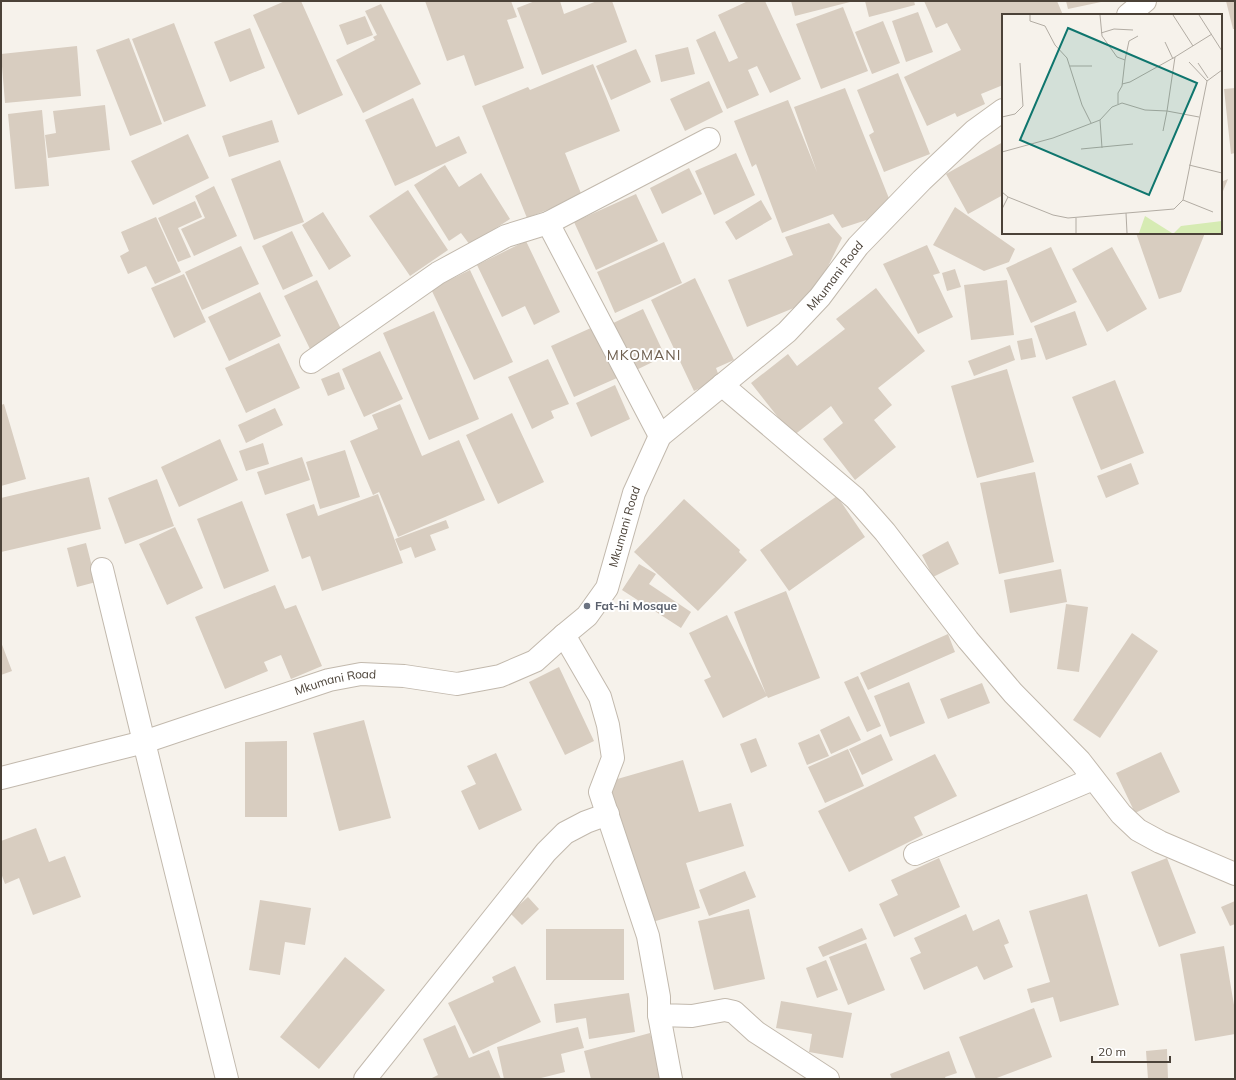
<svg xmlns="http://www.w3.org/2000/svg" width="1236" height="1080" viewBox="0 0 1236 1080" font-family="Mulish,sans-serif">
<rect width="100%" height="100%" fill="#f6f2eb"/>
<path fill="#d8cdc0" d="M285,1H301L343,95L298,115L253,15Z
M425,1H511L517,17L507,20L524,68L475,86L464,55L447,61Z
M535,1H560L564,14L597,1H612L627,42L542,75L517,8Z
M748,1H765L801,79L770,93L757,66L748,70L759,95L727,109L696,40L715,31L729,62L738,58L718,15Z
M791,1H850V2L795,16Z
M865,1H914L915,5L869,17Z
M924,1H1057L1063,15H1003V85L981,94L985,104L957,117L955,113L927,126L904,77L961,50L947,23L936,28Z
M1066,1H1101V2L1068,9Z
M1226,1H1235V29H1233Z
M381,4L421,84L363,113L336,60L375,40L373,37L377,35L365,11Z
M843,7L868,71L821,89L796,24Z
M918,12L933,52L906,62L892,21Z
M365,16L373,35L347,45L339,25Z
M883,21L900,63L872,74L855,32Z
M174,23L206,106L164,122L132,39Z
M250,28L265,68L230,82L214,42Z
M129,38L162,124L130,136L96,50Z
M77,46L81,96L5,103L1,54Z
M688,47L695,74L661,82L655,55Z
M636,49L651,82L611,100L596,66Z
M593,64L620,131L565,153L582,196L527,218L482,106L528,87L530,90Z
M898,73L930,154L884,172L869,135L874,132L857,90Z
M709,81L723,112L685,131L670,99Z
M845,88L894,211L842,228L833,214L782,233L756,164L752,167L734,121L788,100L817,172L794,107Z
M1235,88V153L1231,154L1224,89Z
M413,98L436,147L459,136L467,153L395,186L365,120Z
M105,105L110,150L48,158L45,135L56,133L53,111Z
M42,110L49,186L15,189L8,114Z
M272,120L279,142L229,157L222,136Z
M188,134L209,178L153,205L131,161Z
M1003,142V195L968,214L946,174Z
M736,153L755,195L714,215L695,171Z
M280,160L304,222L254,240L231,179Z
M445,165L459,187L481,173L510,219L470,245L461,233L449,241L414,185Z
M689,168L702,194L662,214L650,188Z
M1228,179L1221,196V182Z
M214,186L237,236L194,256L181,229L205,218L195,196Z
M408,190L448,250L410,276L369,216Z
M636,194L658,241L596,270L574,222Z
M761,200L772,219L736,240L725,222Z
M195,201L202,217L178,228L191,257L178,262L158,218Z
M955,207L1015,249L1009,262L984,271L933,245Z
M323,212L351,256L329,270L302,225Z
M156,217L181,272L155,284L146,266L128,274L120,256L129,251L121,232Z
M829,223L842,238L811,301L747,327L728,280L793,255L785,237Z
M292,231L313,276L283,290L262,246Z
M1136,233H1205L1181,292L1159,299Z
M526,241L560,312L534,325L525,306L502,317L477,265Z
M664,242L682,283L615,313L597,272Z
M927,245L940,273L933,275L953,317L918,334L883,264Z
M241,246L259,284L202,310L185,272Z
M1051,247L1077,302L1031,323L1006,268Z
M1112,247L1147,309L1107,332L1072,269Z
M955,269L961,287L947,291L942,273Z
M470,270L513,362L474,380L431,289Z
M184,274L206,322L174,338L151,288Z
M695,278L734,360L716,368L720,379L694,391L651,300Z
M317,280L343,333L310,349L284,296Z
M1007,280L1014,335L971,340L964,285Z
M876,288L925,351L878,388L892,405L874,420L896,447L855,480L823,439L843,423L831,406L793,436L751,383L788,354L797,366L845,329L836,319Z
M260,292L281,336L229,361L208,317Z
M643,309L665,356L632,372L609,325Z
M434,311L479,419L429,440L383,333Z
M1075,311L1087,345L1046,360L1034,326Z
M593,327L617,378L574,397L551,346Z
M1032,338L1036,357L1021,360L1017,341Z
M279,343L300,388L246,413L225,368Z
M1010,345L1015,360L974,376L968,361Z
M380,351L403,399L364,417L342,369Z
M548,359L569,404L551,411L554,418L532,429L508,377Z
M1007,369L1034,462L977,478L951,386Z
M339,372L345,389L328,396L321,379Z
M1115,380L1144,453L1101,470L1072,397Z
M615,385L630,419L591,437L576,403Z
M4,404L26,479L1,486V405Z
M400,404L422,456L459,440L485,500L398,537L379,492L373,495L350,441L378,429L372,415Z
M275,408L283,425L246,443L238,425Z
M512,413L544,482L498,504L466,435Z
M220,439L238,480L179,507L161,467Z
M263,443L269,464L246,471L239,451Z
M345,450L360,497L320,509L306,462Z
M302,457L310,480L265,495L257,472Z
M1131,463L1139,484L1106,498L1097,476Z
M1035,472L1054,562L999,574L980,483Z
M89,477L101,529L1,552V498Z
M157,479L174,526L125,544L108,498Z
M378,494L403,563L322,591L310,556L302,559L286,514L314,504L318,516Z
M837,496L865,537L789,591L760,550Z
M684,499L740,550L739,552L747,560L698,611L634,552Z
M242,501L269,571L224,589L197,519Z
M446,520L449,528L430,535L436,550L415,558L411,547L400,551L395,539Z
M175,527L203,588L167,605L139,544Z
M948,541L959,564L933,577L922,555Z
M86,543L96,582L77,587L67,548Z
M639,564L656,574L649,584L691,612L681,628L622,590Z
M1061,569L1067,602L1010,613L1004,580Z
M275,585L285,609L296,605L322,666L291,679L281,655L264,662L268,671L225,689L195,617Z
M786,591L820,678L768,698L767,696L723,718L704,680L711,677L689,633L727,615L766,694L734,612Z
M1066,604L1088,607L1079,672L1057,669Z
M1132,633L1158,651L1100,738L1073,720Z
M948,634L955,652L868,690L860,673Z
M1,642L12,671L1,675Z
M559,667L594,741L565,755L529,682Z
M858,676L881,726L867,732L844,682Z
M909,682L925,723L890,737L874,696Z
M982,683L990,703L948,719L940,699Z
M849,716L861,740L831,754L820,730Z
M364,720L391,818L339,831L313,733Z
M819,734L829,756L807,765L798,743Z
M881,734L893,760L862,775L849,749Z
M756,738L767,766L751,773L740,744Z
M287,741V817H245V742Z
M848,749L864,786L825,803L808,767Z
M1161,752L1180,792L1135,813L1116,773Z
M496,753L522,810L479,830L461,791L476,784L467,766Z
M935,754L957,796L914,817L923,835L849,872L818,811Z
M683,760L699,812L731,803L744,846L686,863L700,908L649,923L607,782Z
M36,828L49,862L65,856L81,897L33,915L19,878L5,884L1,873V841Z
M939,858L960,907L894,937L879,904L898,895L891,880Z
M1167,858L1196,933L1159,947L1131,872Z
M745,871L756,897L709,916L699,890Z
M1087,894L1119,1005L1060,1022L1053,997L1031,1003L1027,989L1050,982L1029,911Z
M528,897L539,909L522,925L510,913Z
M260,900L311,908L305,945L285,942L280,975L249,970Z
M1235,901V924L1230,926L1221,907Z
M749,909L765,979L714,990L698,921Z
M966,914L973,931L999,919L1009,943L1004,945L1013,967L984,980L977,966L924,990L910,958L921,953L914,938Z
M862,928L867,939L823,957L818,947Z
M546,929H624V980H546Z
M866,943L885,990L848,1005L829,957Z
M1224,946L1235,1011V1034L1195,1041L1180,954Z
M345,957L385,990L319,1069L280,1037Z
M826,960L838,990L817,998L806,968Z
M515,966L541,1022L473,1054L448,1003L494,982L492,977Z
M629,993L635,1032L589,1039L586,1018L556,1023L554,1004Z
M781,1001L852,1013L843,1058L809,1052L812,1034L776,1028Z
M1034,1008L1052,1057L994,1079H976L959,1037Z
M455,1025L469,1058L489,1050L501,1079H430L438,1075L423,1039Z
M578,1027L584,1048L561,1054L565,1072L537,1079H504L497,1047Z
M650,1033L662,1077L655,1079H591L584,1051Z
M1167,1049L1168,1079H1148L1146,1051Z
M949,1051L957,1073L945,1077L946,1079H892L890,1074Z"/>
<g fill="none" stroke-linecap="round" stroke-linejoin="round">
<g stroke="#c2b9ad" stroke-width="24">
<g id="minor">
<path d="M1128,15L1145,1"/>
<path d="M548,223L660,436"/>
<path d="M311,362L438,273L506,236L548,223L709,139"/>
<path d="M722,385L855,498L885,532L968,640L1013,693L1080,761L1121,814L1138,830L1160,842L1235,874"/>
<path id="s1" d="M102,569L144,742L329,680L361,674L404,676L457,684L500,676L535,661L564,635L587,616L607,588L634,493L660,436L787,332L820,297L858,246L922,180L974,131L1003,110"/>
<path d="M564,635L600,697L608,725L613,758L600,792L648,936L659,997V1015L692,1016L725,1010L734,1012L756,1032L828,1079"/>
<path d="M1,778L144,742L227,1079"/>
<path d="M915,854L1093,779"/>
<path d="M659,1015L671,1079"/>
<path d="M365,1079L546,852L565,833L586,822L608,814"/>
</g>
</g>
<use href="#minor" stroke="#fff" stroke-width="22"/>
</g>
<circle fill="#6b7280" stroke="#fff" stroke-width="1.5" cx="587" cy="606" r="4"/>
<g text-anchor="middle" stroke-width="4" stroke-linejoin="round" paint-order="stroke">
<g font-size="12" fill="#4b4238" stroke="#fff">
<text dy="4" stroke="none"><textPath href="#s1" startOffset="1087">Mkumani Road</textPath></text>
<text dy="4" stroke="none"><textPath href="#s1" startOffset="751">Mkumani Road</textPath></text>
<text dy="4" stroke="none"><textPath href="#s1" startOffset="379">Mkumani Road</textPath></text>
</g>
<g font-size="12" font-weight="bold" fill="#5b616d" stroke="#fff" text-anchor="start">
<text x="595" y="610">Fat-hi Mosque</text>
</g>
<g font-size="14" letter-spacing="1" fill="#6e5f4f" stroke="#fff">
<text x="644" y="360">MKOMANI</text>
</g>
</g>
<g transform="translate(1002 14)">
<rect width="220" height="220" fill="#f6f2eb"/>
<path d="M143,202L170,219H137ZM220,207V219H172L179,212Z" fill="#d6ebb3"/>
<path fill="none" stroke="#b2aca3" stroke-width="1" d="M28,1V7L43,12L53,31L65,44L80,91L89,109M98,1L100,22L115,43L123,46L120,72L116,79V90M171,1L191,32M197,1L220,37M99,19L112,15L131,16M163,28L171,45M123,46L127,27L136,22M187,48L205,67M196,49L206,64M68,52H90M120,70L128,68L173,43M0,103L13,100L21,92L18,49M197,103L165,97L173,43L210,20M98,106L100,134M79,135L131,130M0,138L51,124L98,106L110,93L120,89L143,96L165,97L161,117M187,151L220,159M0,178L6,183L0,195M6,183L51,201L66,204L172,195L181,186L205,67L220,56M181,186L211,198M124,199L125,219M74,204V219"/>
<path fill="#0f766e" fill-opacity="0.15" stroke="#0f766e" stroke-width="2" d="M66,14L195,69L147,181L18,126Z"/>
<rect width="220" height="220" fill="none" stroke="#4b4238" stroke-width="2"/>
</g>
<rect width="1236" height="1080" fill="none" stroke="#4b4238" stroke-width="4"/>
<path d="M1092 1056v6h78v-6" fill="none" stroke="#4b4238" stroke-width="2"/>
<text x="1098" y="1056" font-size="12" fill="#4b4238" stroke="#ffffff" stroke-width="3" paint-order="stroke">20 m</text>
</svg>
